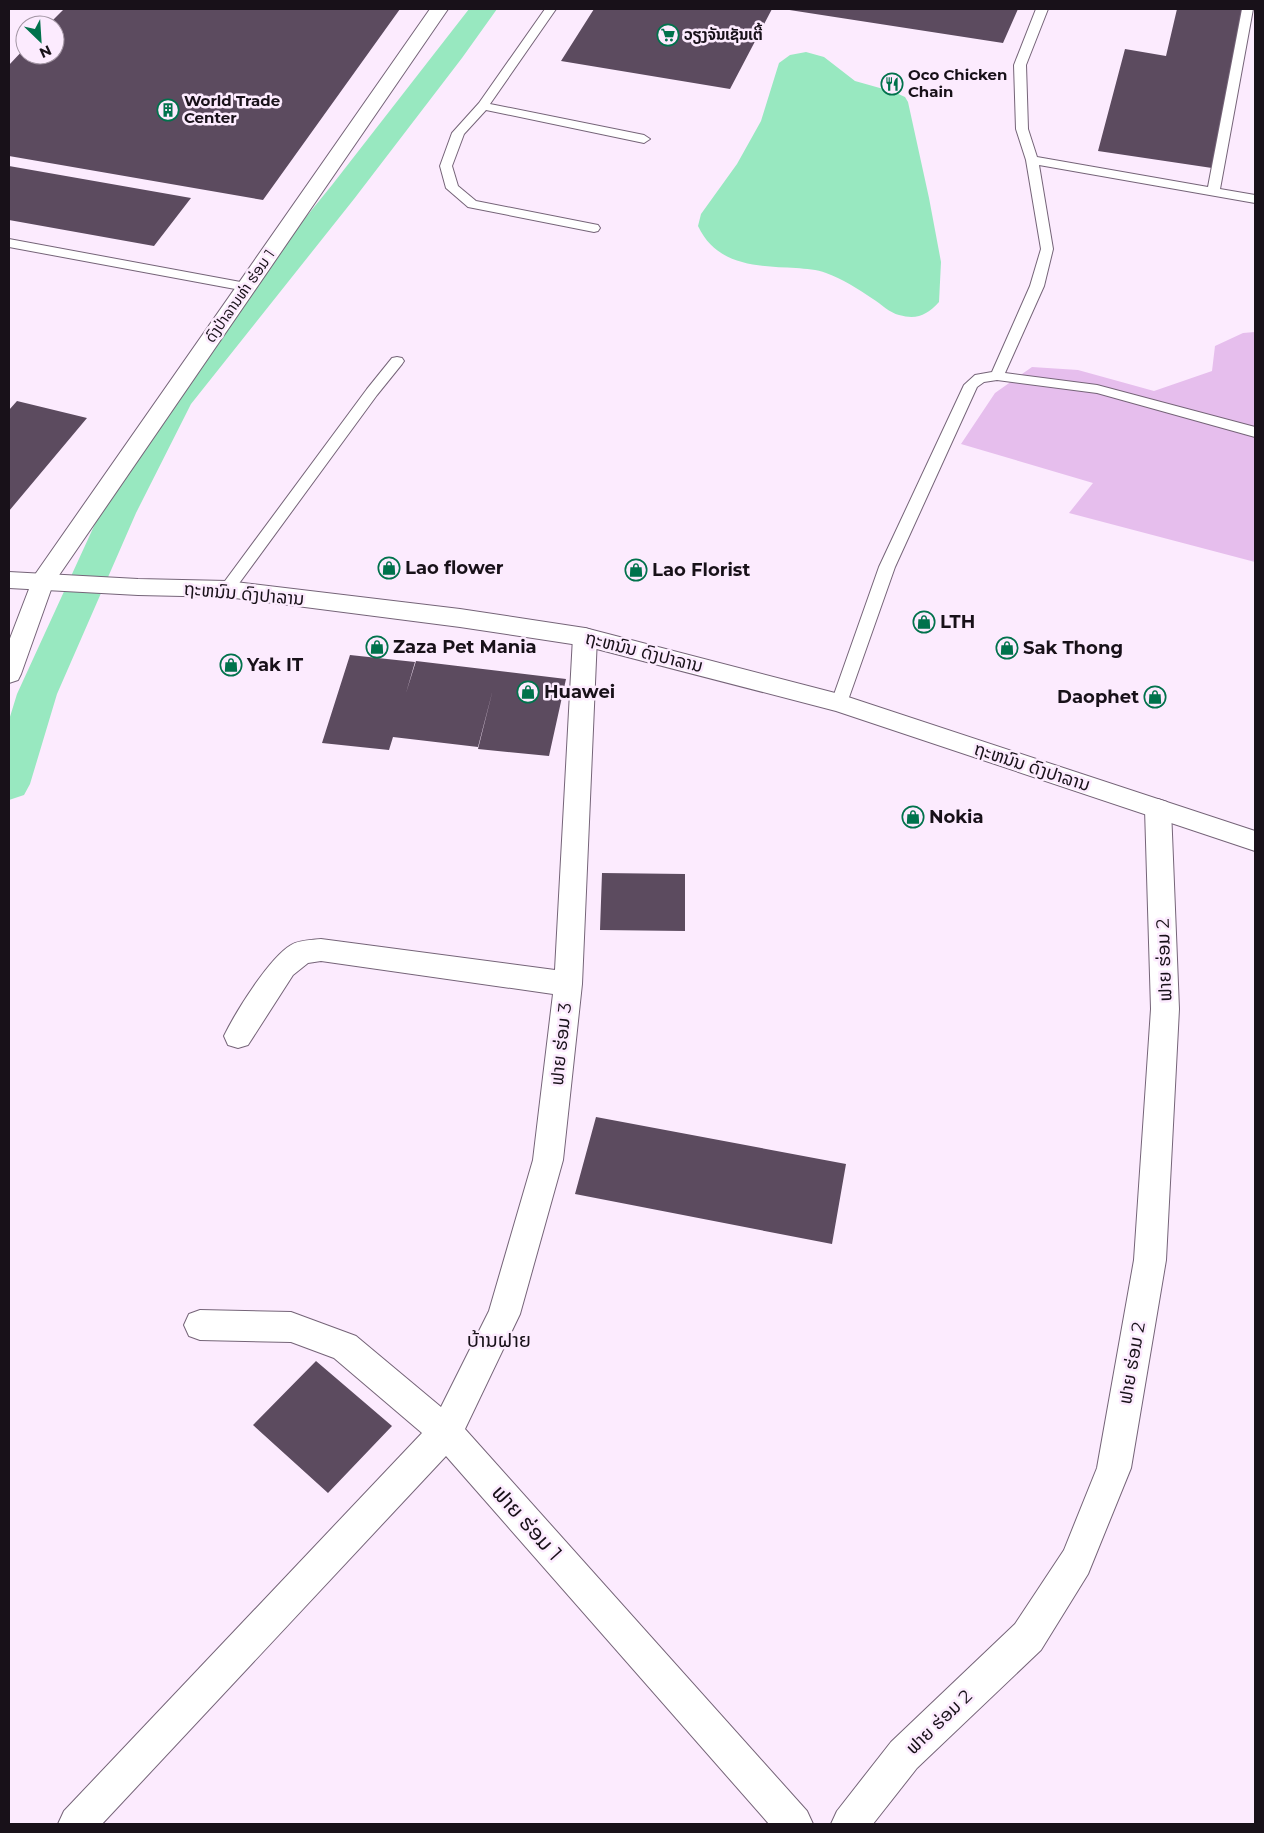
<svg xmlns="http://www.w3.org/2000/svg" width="1264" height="1833" viewBox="0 0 1264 1833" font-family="Montserrat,'Noto Sans Lao',sans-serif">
<rect width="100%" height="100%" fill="#fcebfe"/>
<path fill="#e6beed" d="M1255,332V562L1069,513L1093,483L961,444L995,393L1032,367L1078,370L1154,391L1212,371L1215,346L1243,333Z"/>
<path fill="#98e8c0" d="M806,52L824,57L855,81L894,92L905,97L908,102L929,198L941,262L939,302C927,315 917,320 899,315C890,313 881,304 873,299C858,289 843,279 826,273C817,269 806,269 796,268C756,266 717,266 698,226L701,214L737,164L761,121L779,63L790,55Z"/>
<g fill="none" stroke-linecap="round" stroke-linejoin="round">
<path fill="#98e8c0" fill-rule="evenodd" d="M469,9H497L462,58L354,199L191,404L136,513L57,694L30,784L24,795L9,800V720L17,694L100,513L164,392L332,185Z"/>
</g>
<path fill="#5c4b5f" d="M64,9H400L263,200L9,156V65L25,48V55H55V25H48Z
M594,9H772L730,89L561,61Z
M783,9H1018L1003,43Z
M1177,9H1242L1212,168L1098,151L1125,49L1166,56Z
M9,166L191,198L154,246L9,220Z
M17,401L87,418L9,511V410Z
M350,655L415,662L406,693L416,661L566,679L549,756L478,749L493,689L478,747L393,737L389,750L322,743Z
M602,873L685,874V931L600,930Z
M596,1117L846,1164L832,1244L575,1194Z
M316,1361L392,1426L328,1493L253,1425Z"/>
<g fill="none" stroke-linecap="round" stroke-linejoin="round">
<g stroke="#756478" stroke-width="2">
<path id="service" d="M545,9H556L490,104L644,135L650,139L644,143L486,110L464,134L452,166L458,186L476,201L598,225L600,228L598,231L594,232L468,207L446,188L440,166L452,133L479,103Z
M1036,9H1048L1026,65L1028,129L1037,157L1208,187L1242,9H1253L1220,189L1255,195V203L1039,165L1053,249L1044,286L1005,373L1097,385L1255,427V437L1097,393L997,380L984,382L977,387L895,567L847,703L845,707L839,709L833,707L831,703L879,567L964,385L975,375L992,372L1030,286L1041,249L1026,160L1016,129L1014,65Z
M9,239L246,283L253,287L246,291L9,247Z
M397,357L402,358L404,361L402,364L377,395L232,593L227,594L222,593L219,589L222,585L367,389L392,358Z"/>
</g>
<g stroke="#756478" stroke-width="2">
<path id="minor" d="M430,9H448L53,584L21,674L18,680L9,683V641L34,576Z
M585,628L594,631L597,637L582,984L563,1160L520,1314L465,1429L807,1811L813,1824H769L446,1456L102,1824H58L64,1811L422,1433L334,1358L291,1342L200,1340L189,1336L184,1325L189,1314L200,1310L291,1312L356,1336L441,1407L489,1311L533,1160L553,994L321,961L308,963L293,975L248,1045L238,1048L228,1045L224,1036C235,1013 269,958 291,945C299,940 311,940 321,939L555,970L573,637L576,631Z
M1158,799L1167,802L1171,809L1179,1009L1166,1260L1131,1468L1088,1574L1041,1650L917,1768L873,1824H831L837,1811L891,1742L1015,1624L1064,1550L1097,1468L1134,1260L1151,1009L1145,809L1149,802Z"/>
</g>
<g stroke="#756478" stroke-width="2">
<path id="tertiary" d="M9,572L138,579L227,581L460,609L585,628L839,694L1255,831V851L836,711L585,646L460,627L227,597L138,595L9,588Z"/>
</g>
<use href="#service" fill="#fff" fill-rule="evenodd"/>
<use href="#minor" fill="#fff" fill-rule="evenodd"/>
<use href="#tertiary" fill="#fff" fill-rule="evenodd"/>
</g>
<defs>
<g id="supermarket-ring" transform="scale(1.125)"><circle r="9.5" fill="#fcebfe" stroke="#00724c" stroke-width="1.5"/><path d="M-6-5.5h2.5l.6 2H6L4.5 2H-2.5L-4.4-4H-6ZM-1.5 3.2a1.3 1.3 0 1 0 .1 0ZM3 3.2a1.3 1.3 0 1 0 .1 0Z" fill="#00724c"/></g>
<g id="restaurant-ring" transform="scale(1.125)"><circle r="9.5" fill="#fcebfe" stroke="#00724c" stroke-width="1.5"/><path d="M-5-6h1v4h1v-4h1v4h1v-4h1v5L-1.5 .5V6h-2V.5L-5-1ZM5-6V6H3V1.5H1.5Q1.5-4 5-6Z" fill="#00724c"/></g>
<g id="building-ring" transform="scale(1.125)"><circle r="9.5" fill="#fcebfe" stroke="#00724c" stroke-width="1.5"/><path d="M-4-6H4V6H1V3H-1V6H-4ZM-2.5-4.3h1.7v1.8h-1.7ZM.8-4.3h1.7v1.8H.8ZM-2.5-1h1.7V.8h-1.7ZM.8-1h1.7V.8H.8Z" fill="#00724c"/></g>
<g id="shop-ring" transform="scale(1.125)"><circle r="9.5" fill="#fcebfe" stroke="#00724c" stroke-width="1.5"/><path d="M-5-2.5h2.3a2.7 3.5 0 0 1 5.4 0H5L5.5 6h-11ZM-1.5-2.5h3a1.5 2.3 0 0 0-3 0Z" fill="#00724c"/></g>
</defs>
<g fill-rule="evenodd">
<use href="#supermarket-ring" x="668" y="35"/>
<use href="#restaurant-ring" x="892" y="84"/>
<use href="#building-ring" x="168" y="110"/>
<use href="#shop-ring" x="389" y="568"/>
<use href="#shop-ring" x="636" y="570"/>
<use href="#shop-ring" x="924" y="622"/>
<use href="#shop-ring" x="377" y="647"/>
<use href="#shop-ring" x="1007" y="648"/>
<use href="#shop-ring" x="231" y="665"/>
<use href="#shop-ring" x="528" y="692"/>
<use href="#shop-ring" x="1155" y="697"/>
<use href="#shop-ring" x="913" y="817"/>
</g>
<g text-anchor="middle" stroke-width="5" stroke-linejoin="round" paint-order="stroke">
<g font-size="15" font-weight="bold" fill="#181119" stroke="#fcebfe" text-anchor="start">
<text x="684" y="40">ວຽງຈັນເຊັນເຕີ້</text>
<text x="908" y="80">Oco Chicken<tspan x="908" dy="17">Chain</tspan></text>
<text x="184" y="106">World Trade<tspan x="184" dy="17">Center</tspan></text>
</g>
<g font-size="15" fill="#181119" stroke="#fcebfe">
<text transform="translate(240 296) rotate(-55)" y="5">ດົງປ່າລານທ່າ ຮ່ອມ 1</text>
</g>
<g font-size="18" font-weight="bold" fill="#181119" stroke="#fcebfe" text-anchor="start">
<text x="405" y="574">Lao flower</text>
<text x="652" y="576">Lao Florist</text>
<text x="940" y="628">LTH</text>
<text x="393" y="653">Zaza Pet Mania</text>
<text x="1023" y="654">Sak Thong</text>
<text x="247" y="671">Yak IT</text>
<text x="544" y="698">Huawei</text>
<text x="1139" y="703" text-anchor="end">Daophet</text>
<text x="929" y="823">Nokia</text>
</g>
<g font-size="18" fill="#181119" stroke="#fcebfe">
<text transform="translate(244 594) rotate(5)" y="6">ຖະຫນົນ ດົງປາລານ</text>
<text transform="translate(644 652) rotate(14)" y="6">ຖະຫນົນ ດົງປາລານ</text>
<text transform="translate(1032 767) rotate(18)" y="6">ຖະຫນົນ ດົງປາລານ</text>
<text transform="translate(1164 960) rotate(-92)" y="6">ຟາຍ ຮ່ອມ 2</text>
<text transform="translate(561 1044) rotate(-84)" y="6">ຟາຍ ຮ່ອມ 3</text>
<text transform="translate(1132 1363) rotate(-80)" y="6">ຟາຍ ຮ່ອມ 2</text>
<text transform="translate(939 1722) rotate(-44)" y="6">ຟາຍ ຮ່ອມ 2</text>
</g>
<g font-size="20" fill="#181119" stroke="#fcebfe">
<text x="499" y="1347">ບ້ານຝາຍ</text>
</g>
<g font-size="21" fill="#181119" stroke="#fcebfe">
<text transform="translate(527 1523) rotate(48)" y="7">ຟາຍ ຮ່ອມ 1</text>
</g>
</g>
<rect width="1264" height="1833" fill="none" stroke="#181119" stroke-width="20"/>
<g transform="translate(40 40) rotate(155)"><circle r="24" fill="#fcebfe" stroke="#a194a2"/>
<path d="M0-4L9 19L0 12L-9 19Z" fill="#00724c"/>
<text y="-8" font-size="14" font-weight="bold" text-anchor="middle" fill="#181119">N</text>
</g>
</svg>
